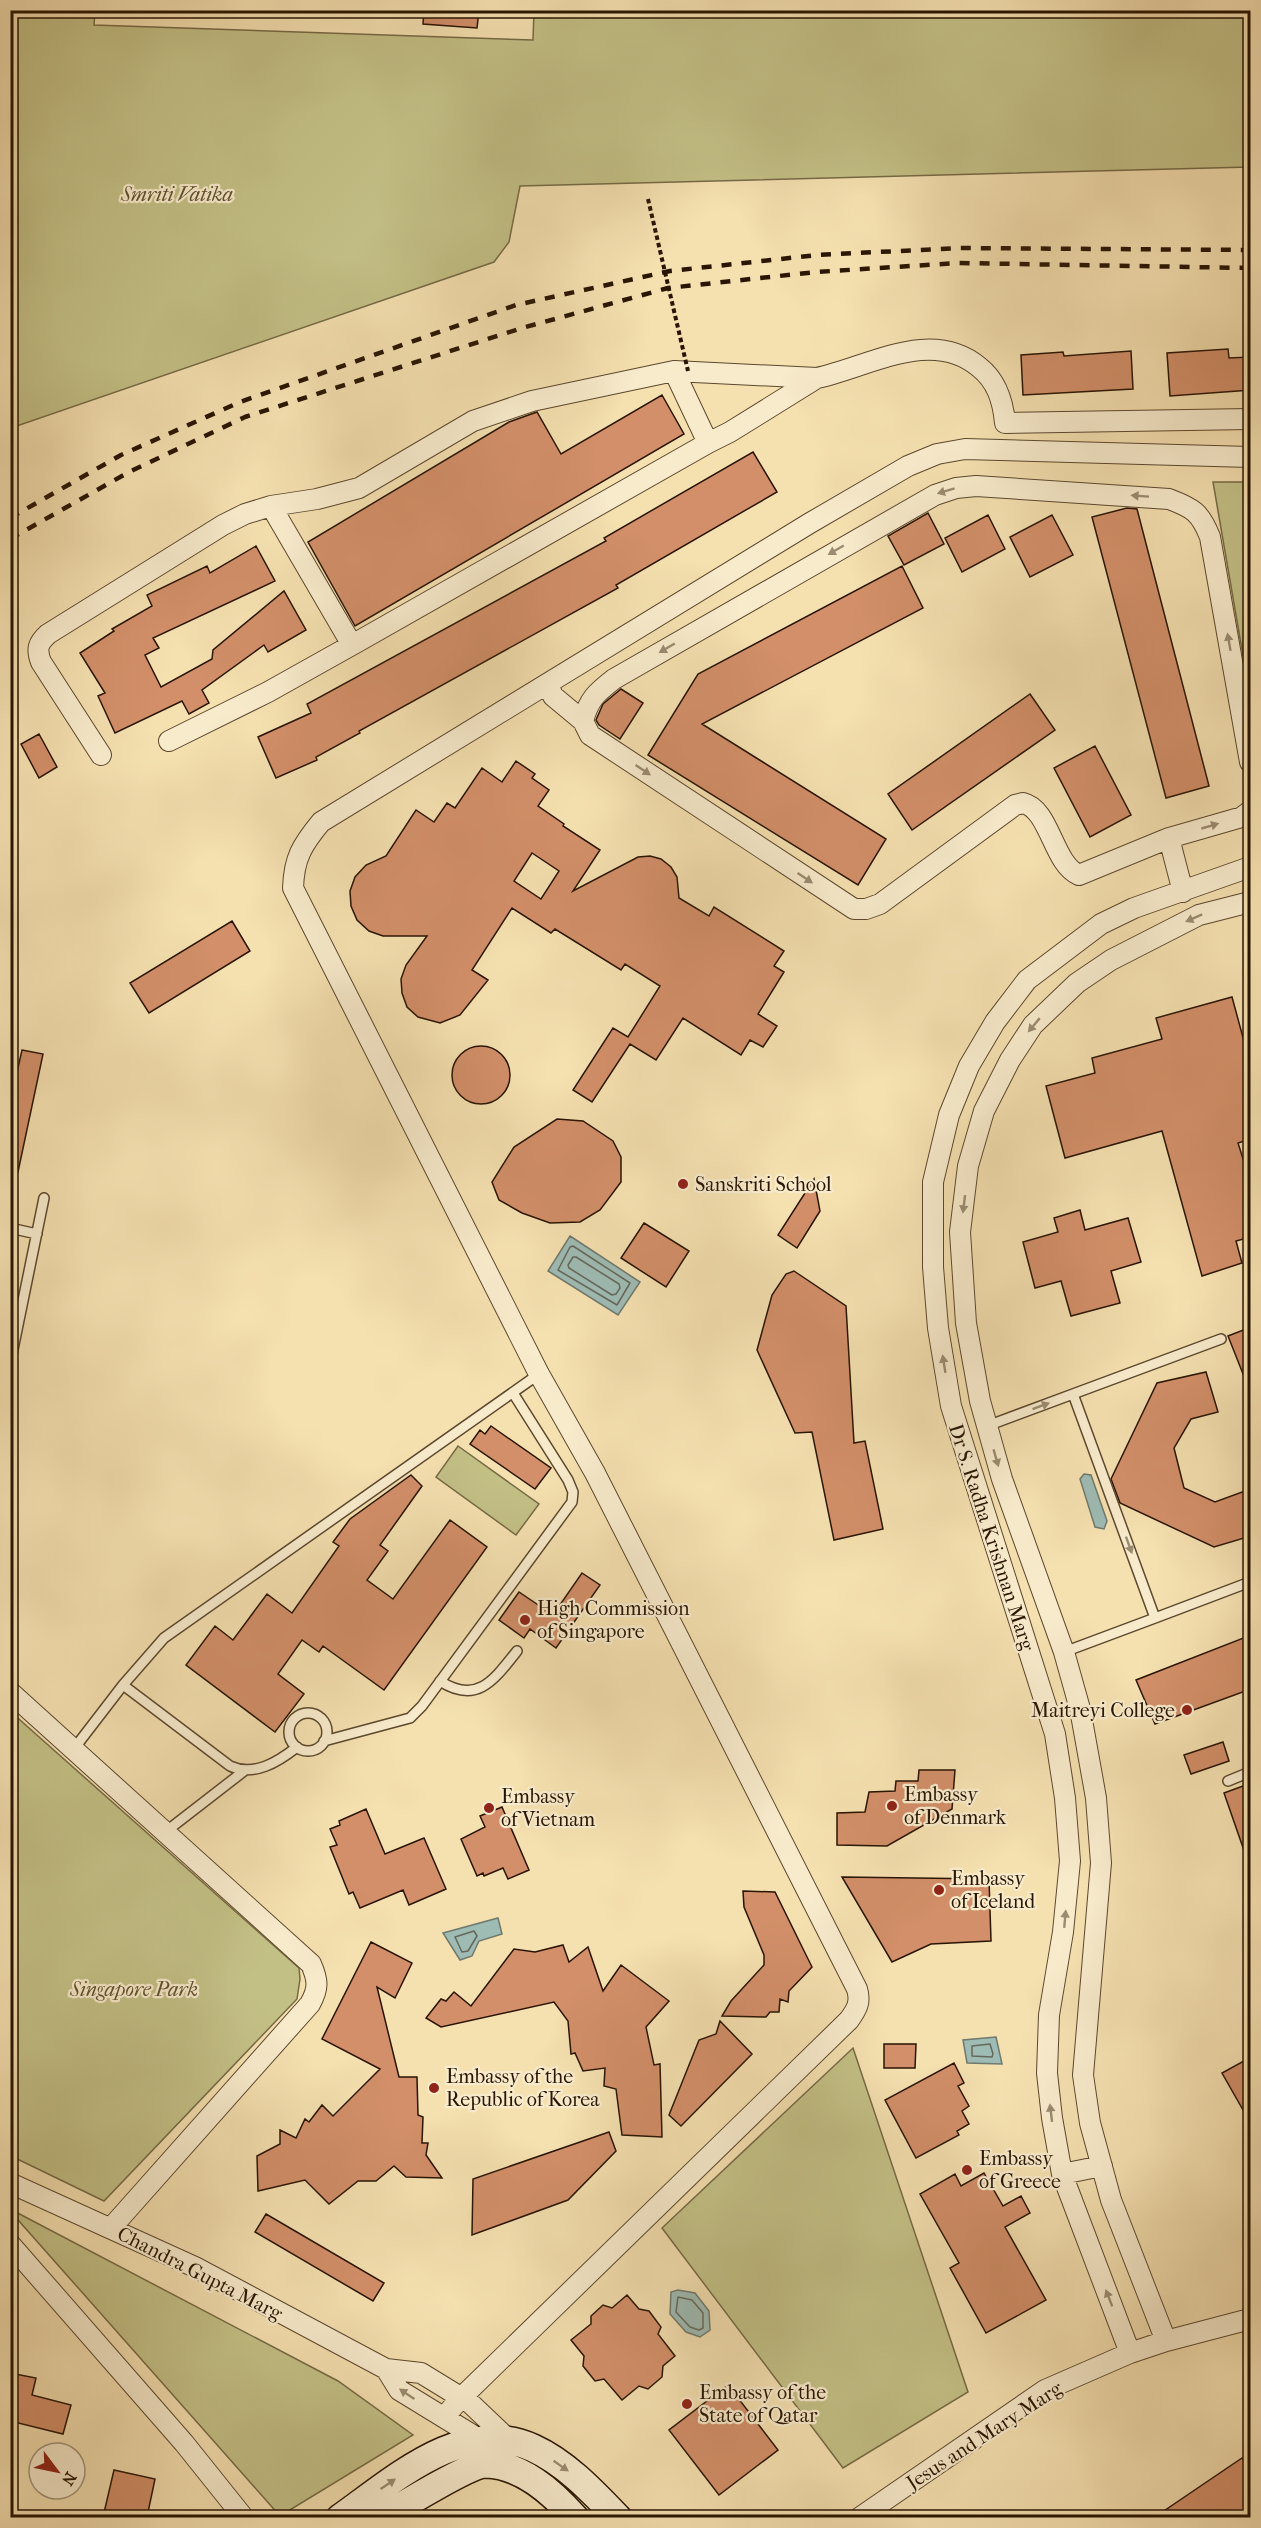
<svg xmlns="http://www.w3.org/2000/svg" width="1261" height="2528" viewBox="0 0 1261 2528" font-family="'IM FELL French Canon',serif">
<rect width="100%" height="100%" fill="#f5e0b0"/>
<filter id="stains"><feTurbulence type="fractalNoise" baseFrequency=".00333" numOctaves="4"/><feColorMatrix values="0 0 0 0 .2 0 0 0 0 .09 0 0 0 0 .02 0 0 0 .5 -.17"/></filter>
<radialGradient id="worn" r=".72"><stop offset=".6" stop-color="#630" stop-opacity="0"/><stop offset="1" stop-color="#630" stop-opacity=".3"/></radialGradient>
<path fill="#c3c086" stroke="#766a44" stroke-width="1.5" d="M534,10L1250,11V167L520,186L509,242L494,262L11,428V11H95L94,25L533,40Z
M1213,482H1250V696Z
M458,1446L539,1504L516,1535L436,1477Z
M11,1712L299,1968L300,1979L297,1999L104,2201L11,2156Z
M853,2048L968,2392L843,2468L662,2228Z
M10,2209L338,2381L413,2435L280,2516L11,2212Z"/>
<path fill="#9ebbb4" stroke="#6f796d" stroke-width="1.5" d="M570,1236L640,1282L618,1315L548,1271Z
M1084,1474L1091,1475L1107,1521L1104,1529L1095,1527L1080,1479Z
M498,1918L502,1934L479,1941L472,1956L460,1960L443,1933Z
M996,2037L1002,2064L967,2063L963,2040Z
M678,2290L695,2293L709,2311L710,2330L700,2337L686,2332L670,2314L671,2292Z"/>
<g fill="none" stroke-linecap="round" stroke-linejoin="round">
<path stroke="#64685b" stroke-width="1.5" d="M573,1246L630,1283L617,1305L558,1270L570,1247Z
M573,1257H576L619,1284L620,1288L616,1294L612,1295L569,1268L568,1265Z
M474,1931L477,1936L468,1951L462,1952L455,1937Z
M990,2044L993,2054L992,2057L972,2056V2046Z
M678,2297L692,2300L703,2313V2328L699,2330L690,2327L676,2312Z"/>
</g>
<path fill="#d28f69" stroke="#291502" stroke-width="1.5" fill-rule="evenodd" d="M424,10H479L477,28L423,24Z
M1228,349L1229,358L1251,357V390L1170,396L1167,353Z
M1131,351L1133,389L1023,395L1021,355L1063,352L1064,356Z
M662,395L684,434L355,626L308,542L509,422L537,412L561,454Z
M753,452L777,492L616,585L618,588L359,731L360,733L316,757L317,760L276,778L258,737L311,713L307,704L606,541L604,538Z
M1127,508L1137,509L1209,786L1166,798L1092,517Z
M928,513L944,544L904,565L888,536Z
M988,515L1005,549L962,572L945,538Z
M1052,515L1073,555L1030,577L1010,537Z
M256,546L275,581L153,638L159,648L145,655L161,687L212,659L213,650L284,591L306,630L268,652L264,645L202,690L209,703L189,714L182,701L115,733L98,696L105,693L80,653L114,631L112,629L152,606L147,595L207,566L210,573Z
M902,566L923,608L702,724L886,839L858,885L648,755L698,674Z
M621,689L643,703L620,739L599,725L596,720L603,704Z
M1030,694L1055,730L912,830L888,794Z
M39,734L57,767L39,778L21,744Z
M1095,746L1131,815L1090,837L1054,768Z
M516,761L535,774L532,778L549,790L538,806L564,824L563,826L600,850L573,891L638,857L650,856L661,859L671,867L677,877L679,898L709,916L714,907L784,951L774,966L784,972L758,1014L777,1026L763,1047L750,1040L741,1055L683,1018L656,1060L630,1044L592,1102L573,1090L613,1028L628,1037L660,986L625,964L621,970L555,929L551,933L512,908L472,970L488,980L460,1015L440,1023L418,1017L407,1007L402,993L401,979L406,965L427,936H383L369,931L357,920L351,906L350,891L355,877L366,865L386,856L416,810L434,822L447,803L455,808L482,768L502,782ZM532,853L559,871L541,899L514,881Z
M232,921L250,951L149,1013L130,983Z
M1232,997L1251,1067V1139L1238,1143L1251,1184V1237L1236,1241L1242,1263L1202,1276L1162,1131L1065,1158L1046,1086L1095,1073L1092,1058L1162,1039L1156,1018Z
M452 1075a29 29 0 1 1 58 0a29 29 0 1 1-58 0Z
M22,1050L43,1054L18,1172H10V1103Z
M557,1119L583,1121L613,1141L621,1157V1182L600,1210L580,1222L550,1223L522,1213L499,1200L492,1182L514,1147Z
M814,1179L820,1211L797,1248L778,1235Z
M1080,1210L1085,1230L1128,1218L1141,1262L1111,1271L1120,1303L1071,1316L1061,1281L1035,1288L1023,1242L1058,1232L1054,1218Z
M644,1223L689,1251L666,1287L621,1258Z
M794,1271L846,1306L854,1443L865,1441L883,1529L834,1540L812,1432L795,1433L757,1350L772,1295L786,1274Z
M1251,1327V1389H1249L1228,1336Z
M1206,1372L1218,1412L1191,1419L1174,1448L1184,1488L1215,1502L1245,1491L1251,1511V1536L1214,1547L1120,1503L1111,1479L1157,1383Z
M491,1426L551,1468L535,1489L470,1444L480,1430L485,1434Z
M411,1475L422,1486L380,1545L388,1551L367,1580L393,1599L450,1520L487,1547L384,1690L323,1646L319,1652L302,1640L278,1674L304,1694L275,1732L186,1665L215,1626L233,1640L267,1594L292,1613L339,1546L333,1542L350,1519Z
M582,1573L600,1585L556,1648L530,1629L524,1638L499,1620L519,1592L553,1615Z
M1251,1635V1689L1155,1724L1136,1680Z
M1223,1742L1229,1761L1191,1774L1184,1755Z
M919,1770H955L952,1809L887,1846L837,1845V1813L865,1812L869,1792L895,1791L896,1781H918Z
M1251,1783V1862H1248L1224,1793Z
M502,1807L529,1870L508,1879L503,1868L484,1876L483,1873L477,1876L461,1839L485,1827L480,1816Z
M366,1809L385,1854L424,1838L446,1889L409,1905L403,1890L360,1908L353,1892L349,1894L330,1847L337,1845L330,1829L340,1825L339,1821Z
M842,1877L989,1879L991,1941L931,1944L892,1962Z
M743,1891L775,1892L812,1967L789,1991L788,2002L780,1999L779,2012H770L766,2017L722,2016L731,2001L764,1965V1955L744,1907Z
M371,1942L412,1963L395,1998L377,1987L399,2077H417L418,2115L423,2117L422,2143H428L426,2155L442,2178L406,2177L394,2166L376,2181H358L329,2204L305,2180L258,2191L257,2156L280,2144V2130L296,2138L305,2119L309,2122L322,2105L333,2116L380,2069L322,2039Z
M563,1945L569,1962L588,1947L603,1991L621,1965L669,2001L646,2027L654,2065L660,2064L662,2137L622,2135L616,2089L604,2086L605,2068L583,2071L575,2053L571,2054L568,2021L554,2002L441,2027L426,2018L441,1999L446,2001L454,1992L471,2006L514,1949L535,1952Z
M720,2021L752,2054L681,2126L669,2115L699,2040L716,2034Z
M884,2044H916L915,2068H884Z
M1251,2057V2124L1222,2073Z
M954,2063L964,2083L958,2086L969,2106L962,2111L969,2124L957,2131L959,2135L916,2158L885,2100Z
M609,2132L616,2151L568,2200L472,2235L473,2179Z
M984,2173L1003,2206L1021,2196L1030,2213L1005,2227L1046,2300L986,2333L950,2268L959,2263L920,2194L955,2174L961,2186Z
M266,2214L384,2283L373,2301L255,2232Z
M627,2295L639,2309L649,2311L661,2327L658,2334L675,2356L663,2366L662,2377L648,2389L639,2386L622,2400L604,2379L595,2381L583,2366L584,2356L571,2340L591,2324V2316L603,2305L612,2308Z
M10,2373L36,2378L32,2395L71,2405L63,2434L10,2421Z
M728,2385L778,2450L719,2495L669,2430Z
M1242,2458L1251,2471V2517H1155Z
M114,2470L155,2479L147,2517H103Z"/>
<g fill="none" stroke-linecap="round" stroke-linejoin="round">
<g stroke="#5c482e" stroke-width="12">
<path id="lane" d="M10,1228L37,1234
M10,1364L44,1198
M1073,1394L1221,1339
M987,1426L1073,1394L1155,1618L1064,1652
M1155,1618L1250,1582
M440,1681C477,1705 494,1680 517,1651
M123,1685L230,1766C254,1777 278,1762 297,1747
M289 1732a19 19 0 1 1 38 0a19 19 0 1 1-38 0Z
M324,1741L410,1718L422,1706L572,1502L573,1492L568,1480L513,1393
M73,1750L123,1685L164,1638L539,1374
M1228,1781L1250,1772
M164,1833L244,1771"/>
</g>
<g stroke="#5c482e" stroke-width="22">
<path id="street" d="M674,371L708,443L730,432L817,378
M271,506L352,645L708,443
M548,684L553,696L583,721
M169,741L268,692L352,645
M101,755L41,662C36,649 38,643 48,634L223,525L245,514L271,506L317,499L359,488L473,421L532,401L674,371L817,378C869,367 931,327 979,367C997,381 1003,401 1005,423L1250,419
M1250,762L1210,537C1200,512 1193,508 1169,499L976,486L956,488L935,495L614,679C596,693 589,699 583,721L590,735L854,909H866L880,904L1015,805L1023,803C1050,809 1053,864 1079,875L1169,838L1242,817L1250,811
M1169,838L1183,892
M10,1692L311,1964C318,1980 319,1988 310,2004L111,2228
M1062,2174L1102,2166
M10,2183L195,2267L386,2369L421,2373L470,2403L509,2440L512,2447
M10,2244L184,2443L244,2518
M1166,2341L1111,2200L1090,2123L1083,2075L1101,1863L1096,1798L1080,1709L1064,1652L1002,1479L980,1401L966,1323L960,1232L968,1166L984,1111L1010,1060L1033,1025L1077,983L1111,960L1199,915L1250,902
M1130,2353L1062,2174L1052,2118L1047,2073L1049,2015L1063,1932L1070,1861L1065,1798L1055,1734L951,1406L938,1328L933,1267V1182L949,1115L969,1066L995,1022L1027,980L1101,924L1134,908L1250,867
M386,2369L399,2390L479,2439L485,2447
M444,2417L461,2398L849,2020C857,2009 861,2002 857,1989L595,1473L539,1374L293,888C294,858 302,845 321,822L810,523L908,466L937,454L965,449L1250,457
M859,2518L1045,2390L1130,2353L1166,2341L1250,2319"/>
</g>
<g stroke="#291502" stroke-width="30">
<path id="secondary" d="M340,2518C394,2480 463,2416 533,2448C566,2463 593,2492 618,2518
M383,2518C400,2507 470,2464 486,2464C522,2465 552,2492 575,2518"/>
</g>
<use href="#lane" stroke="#f8ebcc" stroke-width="9"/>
<use href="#street" stroke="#f8ebcc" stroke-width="20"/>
<use href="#secondary" stroke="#f8ebcc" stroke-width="27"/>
<path stroke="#291502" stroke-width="4.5" stroke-dasharray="10 10" stroke-linecap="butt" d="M10,518L121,455L240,402L516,305L670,271L817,255L960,248L1250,250
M10,539L129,472L245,417L522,328L668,288L816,272L959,263L1250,268"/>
<path stroke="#291502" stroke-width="4" stroke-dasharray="4.5 3" stroke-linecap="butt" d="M648,199L688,371"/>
</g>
<defs><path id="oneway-solid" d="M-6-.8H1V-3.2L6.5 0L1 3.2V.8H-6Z" transform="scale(1.5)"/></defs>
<g fill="#9b8b71">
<use href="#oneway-solid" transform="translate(946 491) rotate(163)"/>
<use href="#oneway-solid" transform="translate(1140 496) rotate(-176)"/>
<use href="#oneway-solid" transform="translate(836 550) rotate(150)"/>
<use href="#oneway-solid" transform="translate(1229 642) rotate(-100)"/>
<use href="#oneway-solid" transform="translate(667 648) rotate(150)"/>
<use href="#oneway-solid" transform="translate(643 770) rotate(34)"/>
<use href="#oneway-solid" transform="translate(1210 826) rotate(-16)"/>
<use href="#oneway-solid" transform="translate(805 878) rotate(34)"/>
<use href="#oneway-solid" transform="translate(1194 918) rotate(156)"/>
<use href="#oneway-solid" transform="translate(1034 1025) rotate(130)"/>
<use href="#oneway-solid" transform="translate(964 1204) rotate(97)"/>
<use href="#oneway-solid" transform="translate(944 1364) rotate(-99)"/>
<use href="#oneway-solid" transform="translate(1041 1406) rotate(-20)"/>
<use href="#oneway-solid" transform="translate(996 1458) rotate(74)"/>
<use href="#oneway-solid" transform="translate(1129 1545) rotate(70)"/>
<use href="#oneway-solid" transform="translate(1065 1919) rotate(-85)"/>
<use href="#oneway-solid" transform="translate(1051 2113) rotate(-97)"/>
<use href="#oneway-solid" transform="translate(1109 2298) rotate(-111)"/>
<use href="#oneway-solid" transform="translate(407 2394) rotate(-146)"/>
<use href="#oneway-solid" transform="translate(561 2466) rotate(35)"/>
<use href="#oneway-solid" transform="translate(388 2484) rotate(-34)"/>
</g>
<g fill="#8f2418" stroke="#f8ebcc" stroke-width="2">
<circle cx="683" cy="1184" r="6"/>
<circle cx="525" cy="1620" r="6"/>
<circle cx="1187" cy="1710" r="6"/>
<circle cx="892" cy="1806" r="6"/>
<circle cx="489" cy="1808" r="6"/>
<circle cx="939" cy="1890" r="6"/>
<circle cx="434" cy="2088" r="6"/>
<circle cx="967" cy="2170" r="6"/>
<circle cx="687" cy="2404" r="6"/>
</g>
<g text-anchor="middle" stroke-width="4.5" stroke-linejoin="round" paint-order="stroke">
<g font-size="20" font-style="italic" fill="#5f5130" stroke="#f8ebcc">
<text x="177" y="201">Smriti Vatika</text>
<text x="134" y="1996">Singapore Park</text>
</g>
<g font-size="20" fill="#291502" stroke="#f8ebcc" text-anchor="start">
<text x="695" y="1191">Sanskriti School</text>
<text x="537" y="1615">High Commission<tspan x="537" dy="23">of Singapore</tspan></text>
<text x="1175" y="1717" text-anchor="end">Maitreyi College</text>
<text x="904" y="1801">Embassy<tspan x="904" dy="23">of Denmark</tspan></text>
<text x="501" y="1803">Embassy<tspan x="501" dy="23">of Vietnam</tspan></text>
<text x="951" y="1885">Embassy<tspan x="951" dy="23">of Iceland</tspan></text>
<text x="446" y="2083">Embassy of the<tspan x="446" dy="23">Republic of Korea</tspan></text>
<text x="979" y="2165">Embassy<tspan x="979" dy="23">of Greece</tspan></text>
<text x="699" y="2399">Embassy of the<tspan x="699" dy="23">State of Qatar</tspan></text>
</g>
<g font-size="20" fill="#291502" stroke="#f8ebcc">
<text transform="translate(992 1537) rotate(72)" y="7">Dr S. Radha Krishnan Marg</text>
<text transform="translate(200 2273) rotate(27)" y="7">Chandra Gupta Marg</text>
<text transform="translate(984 2435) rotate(-33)" y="7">Jesus and Mary Marg</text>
</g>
</g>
<rect width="1261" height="2528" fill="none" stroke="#f5e0b0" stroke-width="36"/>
<rect x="12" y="12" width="1237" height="2504" fill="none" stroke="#291502" stroke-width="3"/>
<rect x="18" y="18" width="1225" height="2492" fill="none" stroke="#291502" stroke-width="1.5"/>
<g transform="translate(57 2471) rotate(122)"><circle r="28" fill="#f8ebcc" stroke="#a5957b" stroke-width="1.5"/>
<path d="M0-4.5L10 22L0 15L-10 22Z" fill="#8f2418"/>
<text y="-9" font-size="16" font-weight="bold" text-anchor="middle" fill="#291502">N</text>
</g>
<rect width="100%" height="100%" filter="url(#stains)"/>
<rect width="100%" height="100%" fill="url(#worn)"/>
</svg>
